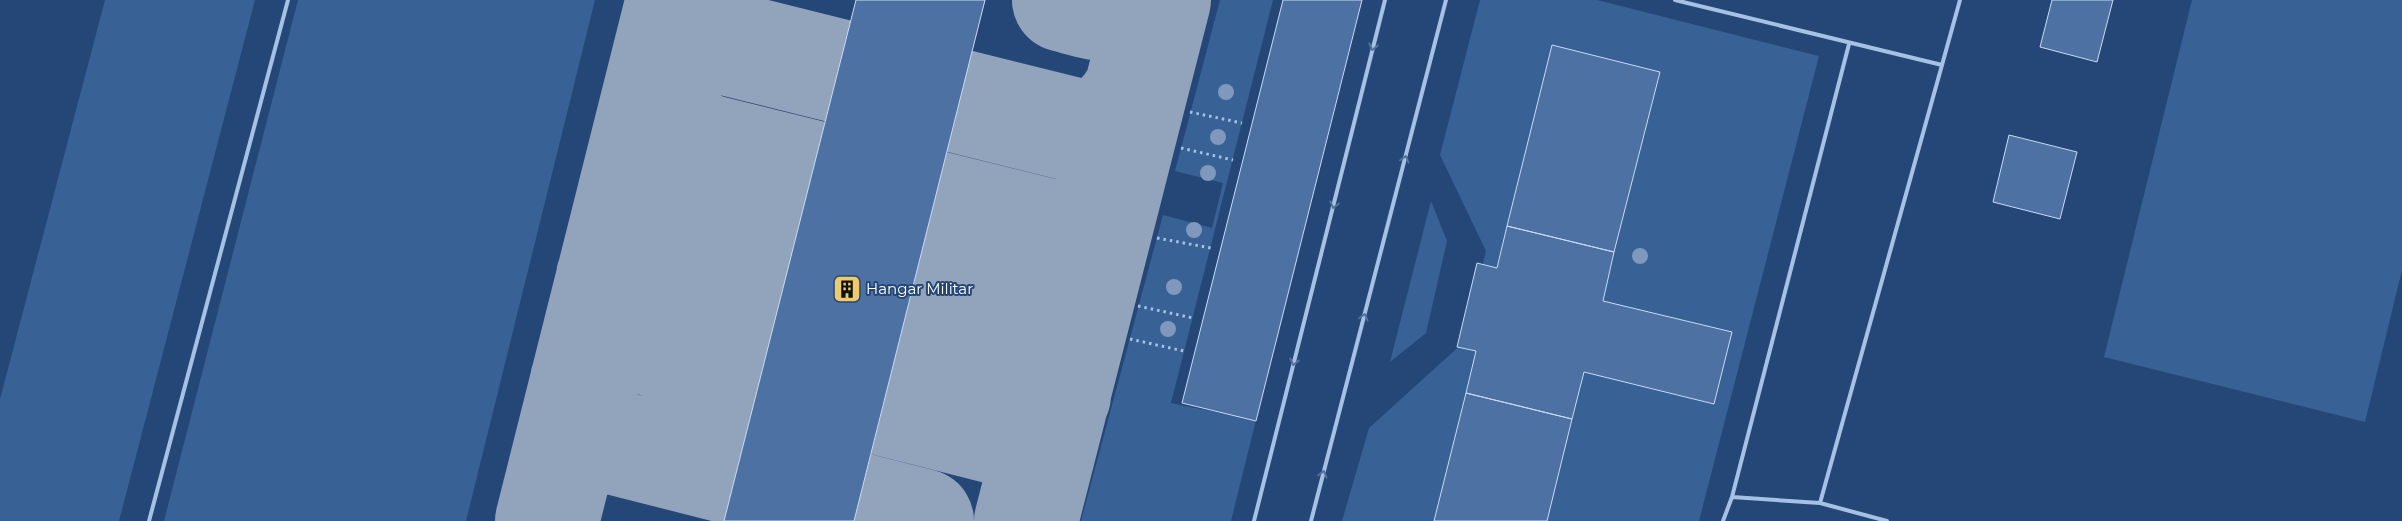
<svg xmlns="http://www.w3.org/2000/svg" width="2402" height="521" viewBox="0 0 2402 521" font-family="Montserrat,sans-serif">
<rect width="100%" height="100%" fill="#254778"/>
<path fill="#386196" d="M105,0H255L119,521H0V399Z
M298,0H595L466,521H164Z
M1220,0H1273L1171,403L1256,420L1231,521H1081L1163,215L1212,228L1223,183L1175,171Z
M1480,0H1597L1819,56L1699,521H1342L1369,428L1464,342L1486,251L1440,155Z
M2192,0H2402V270L2365,422L2104,357Z
M1431,201L1447,241L1426,333L1390,362Z"/>
<g fill="none" stroke-linecap="round" stroke-linejoin="round">
<path stroke="#92a3bc" stroke-width="104" d="M685,0C690,22 706,35 726,43L1079,131C1107,129 1121,116 1135,92
M1064,0C1091,7 1119,19 1144,0
M661,69C660,77 657,86 658,93C659,122 683,136 706,146L1049,231C1082,232 1089,223 1108,198
M634,175C629,225 651,237 694,249L1020,331C1054,334 1069,322 1084,294
M608,277C604,318 623,336 660,347L996,432C1025,434 1045,421 1059,395
M582,381C578,409 594,432 620,444L922,521
M547,521L678,0
M1026,521L1159,0"/>
</g>
<path fill="#4d71a2" stroke="#c9dbf3" d="M856,0H985L854,521H724Z
M1283,0H1362L1256,421L1182,403Z
M2052,0H2113L2097,62L2040,47Z
M1552,45L1660,72L1614,252L1507,226Z
M2009,135L2077,152L2060,219L1993,202Z
M1507,226L1614,252L1603,301L1732,332L1714,404L1584,372L1572,419L1466,393L1476,351L1457,347L1477,263L1497,268Z
M1466,393L1572,419L1547,521H1434Z"/>
<g fill="none" stroke-linecap="round" stroke-linejoin="round">
<path stroke="#a6c1e3" stroke-width="3" stroke-dasharray="2.5 4" stroke-linecap="butt" d="M1190,112L1242,123
M1181,148L1233,160
M1157,238L1211,248
M1138,306L1193,318
M1130,339L1184,351"/>
<path stroke="#a6c1e3" stroke-width="4" d="M1675,0L1942,65L1820,503
M1942,65L1960,0
M1732,497L1849,44
M149,521L288,0
M1254,521L1385,0
M1311,521L1446,0
M1723,521L1732,497L1820,503L1887,521"/>
</g>
<g fill="#7f98bc">
<circle cx="1226" cy="92" r="8"/>
<circle cx="1218" cy="137" r="8"/>
<circle cx="1208" cy="173" r="8"/>
<circle cx="1194" cy="230" r="8"/>
<circle cx="1640" cy="256" r="8"/>
<circle cx="1174" cy="287" r="8"/>
<circle cx="1168" cy="329" r="8"/>
</g>
<defs><path id="oneway-chevron" d="M-2-3.5L2.5 0L-2 3.5" fill="none" stroke-width="1.6" stroke-linecap="round" stroke-linejoin="round" transform="scale(1.25)"/></defs>
<g stroke="#52729d">
<use href="#oneway-chevron" transform="translate(1373 47) rotate(104)"/>
<use href="#oneway-chevron" transform="translate(1405 159) rotate(-75)"/>
<use href="#oneway-chevron" transform="translate(1334 205) rotate(104)"/>
<use href="#oneway-chevron" transform="translate(1364 317) rotate(-75)"/>
<use href="#oneway-chevron" transform="translate(1294 362) rotate(104)"/>
<use href="#oneway-chevron" transform="translate(1323 474) rotate(-75)"/>
</g>
<defs>
<g id="building-square" transform="scale(1.4375)"><rect x="-9" y="-9" width="18" height="18" rx="4" fill="#edca6b" stroke="#254778"/><path d="M-4-6H4V6H1V3H-1V6H-4ZM-2.5-4.3h1.7v1.8h-1.7ZM.8-4.3h1.7v1.8H.8ZM-2.5-1h1.7V.8h-1.7ZM.8-1h1.7V.8H.8Z" fill="#111"/></g>
</defs>
<g fill-rule="evenodd">
<use href="#building-square" x="847" y="289"/>
</g>
<g text-anchor="middle" stroke-width="4" stroke-linejoin="round" paint-order="stroke">
<g font-size="15" fill="#fff" stroke="#254778" text-anchor="start">
<text x="866" y="294">Hangar Militar</text>
</g>
</g>
</svg>
